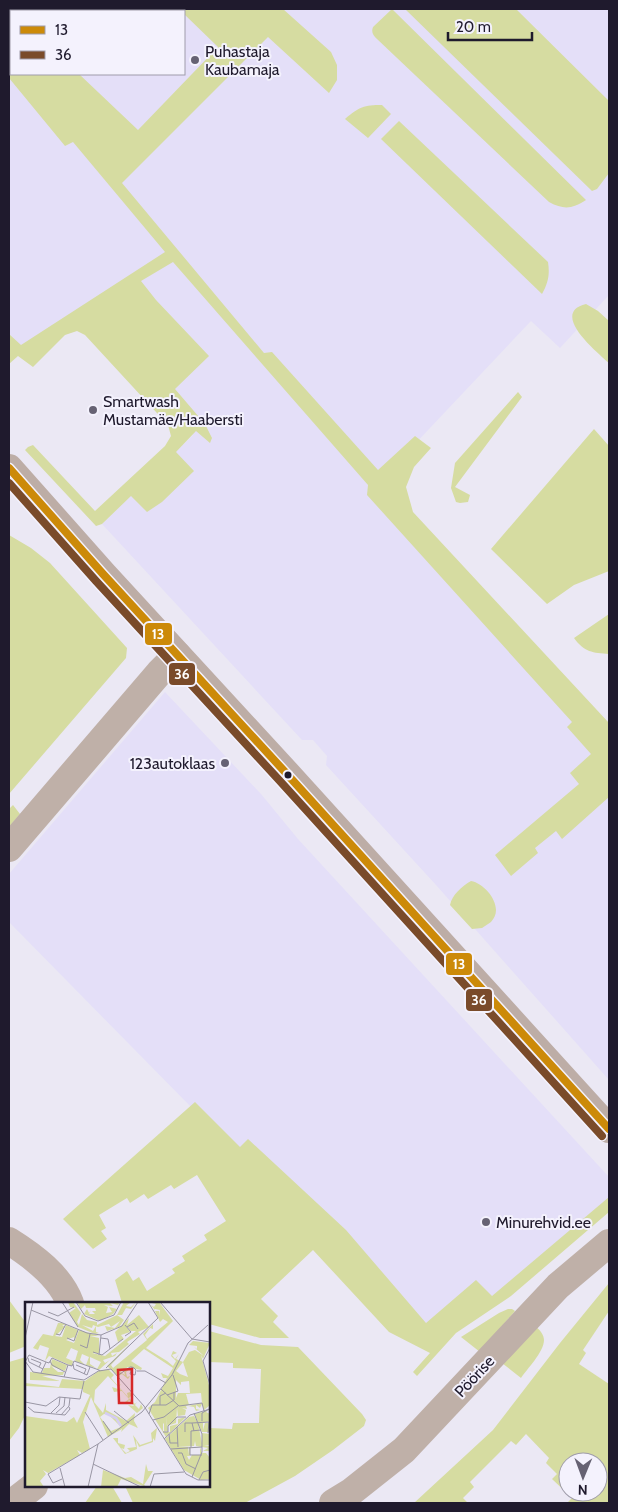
<svg xmlns="http://www.w3.org/2000/svg" width="618" height="1512" viewBox="0 0 618 1512" font-family="Cabin,sans-serif">
<rect width="100%" height="100%" fill="#ebe8f4"/>
<path fill="#e4dff8" fill-rule="evenodd" d="M9,9H609V295L560,348L531,321L379,482L609,741V1080L436,885L326,765L327,756L313,740H302L102,524L193,435L82,309L9,359ZM11,11H184V74H11Z
M165,692L261,794L298,839L609,1177V1201L432,1352L9,922V874Z"/>
<path fill="#d6dca1" fill-rule="evenodd" d="M9,9H11L14,11H11V74H79L138,130L218,47L184,14V11H181L179,9H283L331,52L337,65V80L329,93L268,37L122,183L264,353L272,352L378,470L415,436L431,448L414,467L406,487L413,512L609,723V797L562,839L556,831L535,848L538,853L511,876L495,855L579,784L570,773L591,754L567,727L572,722L367,495L368,485L173,262L141,281L156,300L209,356L175,389L205,424L212,438L210,443L196,431L176,452L194,471L162,502L147,512L131,496L102,524L96,526L25,450L28,447L33,445L95,511L165,446L171,436L168,425L85,335L77,331L65,335L33,367L18,356L9,364V334L21,345L165,252L73,142L65,146L9,78Z
M392,9L586,200C572,209 564,210 549,202L377,39C373,35 371,32 373,27Z
M405,9H516L609,101V173L597,189L592,191Z
M382,105L391,114L368,138L345,119C359,107 364,105 382,105Z
M399,121L548,262C550,275 548,283 542,294L381,139Z
M586,304L598,311L609,321V363C597,352 549,313 586,304Z
M518,392L522,397L455,487L470,495L468,502L460,503L456,502L451,488L455,463Z
M594,429L609,446V571L574,585L547,604L491,549Z
M9,535L31,548L50,563L127,648L126,658L9,794Z
M609,614V654C593,653 584,652 574,638Z
M13,805L20,814L9,827V809Z
M471,881C483,883 496,898 496,910C496,915 494,918 491,922L482,928L472,929L450,905C452,895 462,886 471,881Z
M195,1102L240,1147L248,1139L346,1230L426,1323L476,1280L492,1296L609,1197V1212L511,1296L456,1333L417,1376L413,1372L430,1353L389,1332L313,1250L261,1299L278,1316L273,1322L289,1338H260L209,1324V1303H122L115,1280L127,1271L133,1281L139,1277L147,1291L175,1273L172,1269L185,1261L182,1256L207,1240L204,1235L226,1221L197,1175L174,1189L171,1185L148,1199L144,1194L130,1203L127,1198L99,1215L106,1228L101,1231L107,1239L93,1249L63,1219Z
M609,1283V1311L583,1350L586,1353L579,1364L609,1384V1503H569L568,1502L572,1498L552,1479L557,1474L546,1463L549,1458L526,1434L516,1445L511,1441L470,1482L474,1487L463,1498L468,1503H414L493,1430L560,1343ZM568,1462H598V1492H568Z
M9,1300L26,1323V1346L9,1353Z
M508,1309H512L515,1311L480,1352L461,1337L499,1313Z
M536,1327C540,1330 544,1335 544,1340C544,1352 527,1369 521,1378L502,1363Z
M209,1331L261,1345L298,1347L362,1414L366,1420L364,1426L333,1450L295,1476L245,1503H133L125,1486H209V1428L232,1429L233,1423H259L261,1369L233,1368V1363L209,1362Z
M26,1357V1413L19,1428L9,1441V1362Z
M97,1486H112L122,1503H85Z"/>
<g fill="none" stroke-linecap="round" stroke-linejoin="round">
<path stroke="#bfb0a8" stroke-width="28" d="M9,848L159,673L177,655
M9,1241C33,1256 60,1276 70,1303
M12,1503L34,1486
M333,1503L351,1492L404,1450L558,1286L609,1243"/>
<path stroke="#bdada6" stroke-width="28" d="M9,468L103,574L286,773L609,1129"/>
<g stroke="#f4f2fd" stroke-width="11">
<path id="bus-1" d="M9,468L103,574L286,773L609,1129"/>
</g>
<g stroke="#f4f2fd" stroke-width="11">
<path id="bus-2" d="M9,483L96,581L279,780L602,1136"/>
</g>
<use href="#bus-1" stroke="#cc8a09" stroke-width="8"/>
<use href="#bus-2" stroke="#7a4b2a" stroke-width="8"/>
</g>
<g fill="#666273" stroke="#f4f2fd" stroke-width="2">
<circle cx="195" cy="60" r="5"/>
<circle cx="93" cy="410" r="5"/>
<circle cx="225" cy="763" r="5"/>
<circle cx="486" cy="1222" r="5"/>
</g>
<circle fill="#1f1a2d" stroke="#f4f2fd" stroke-width="2" cx="288" cy="775" r="4.5"/>
<g text-anchor="middle" stroke-width="4" stroke-linejoin="round" paint-order="stroke">
<g font-size="16" fill="#1f1a2d" stroke="#f4f2fd" text-anchor="start">
<text x="205" y="57">Puhastaja<tspan x="205" dy="18">Kaubamaja</tspan></text>
<text x="103" y="407">Smartwash<tspan x="103" dy="18">Mustamäe/Haabersti</tspan></text>
<text x="215" y="769" text-anchor="end">123autoklaas</text>
<text x="496" y="1228">Minurehvid.ee</text>
</g>
<g font-size="16" fill="#1f1a2d" stroke="#f4f2fd">
<text transform="translate(474 1376) rotate(-47)" y="6">Pöörise</text>
</g>
</g>
<g transform="translate(25 1302)">
<rect width="185" height="185" fill="#ebe8f4"/>
<path d="M43,0H48L56,11L52,20L54,23L57,12L62,18L72,20V23L92,13L99,0H106L101,4L106,5L111,0L106,7L101,6L97,13H92L99,18L94,25L82,29L80,24L90,26L95,19L86,25L84,22L73,25L68,23L67,26L57,23L68,29L71,24V30L74,31L70,32L53,25L44,11L51,6L45,5ZM52,0L56,1L95,0L93,3L85,1L88,4L79,3L83,5L81,11L87,10L84,5L92,7L88,12L75,19L59,12L62,7L64,11L66,8L64,12H70L67,9H71L70,6H61L60,3L56,7ZM123,0H134L148,19L121,46L142,59L148,64L151,59L146,54L148,49L152,51L147,53L150,57L154,52L151,57L158,60L151,69L155,72L163,75L158,60L164,50L170,48L179,54L169,45L172,47V44L164,43L168,39L185,41L178,57L176,53L185,87V103L179,108L177,102L175,106L171,103V107L175,108L171,109L169,105L163,104L177,101L176,91L161,92L164,103L161,104L162,107L157,106L161,108L160,113L153,114L152,106L151,121L142,124L141,114L143,129H139V122L138,121V129L144,130H145V124L153,122V117L161,115L141,135L123,106L130,100L142,76H138L136,71L143,74L148,66L119,47L106,59L117,66L116,68L103,65L95,70L100,73L99,69L106,66L101,70L102,75L105,74L103,77L97,72L93,74L82,64L105,42L86,63L88,66L122,38L118,32L128,22V27L125,26L120,33L122,37L143,20L138,17L135,20L130,9H134V14L135,8L130,7V4V8L126,3L129,5L131,2ZM151,78L156,83V80L164,79L165,91H153L151,96ZM114,13L124,25L113,30L115,32L102,40L104,42L94,50L86,51L87,54L92,51L90,54L78,58L80,61L85,58L75,67H72L76,60L65,55V62L71,66L61,63L64,55L57,52L55,58L60,63L50,59L53,49L46,46L41,56L48,59L47,64L24,54L20,59L24,46L15,43L13,48L8,46L18,32L28,34L33,21H37L41,23H37L40,25L30,34L37,35L41,23L53,28L49,38V35L41,38L49,41L54,28L74,34H65L74,36V51H67L80,54L111,29H106L100,23L105,30L96,33L99,37L93,40L90,30L104,16L102,23ZM27,57L42,63L40,69L26,64L33,70H39L38,73L17,74L35,79L5,78V70L17,71L19,66H25ZM75,68H84L89,73L86,76L93,84L96,82L94,85L103,95L102,91L105,90L107,93L104,96L110,102L112,100L110,103L114,107L116,102L118,106L112,111L103,103L109,104L104,98L102,102L100,100L104,97L97,89L89,90L87,85L96,88L83,74L70,88L69,100L78,111L81,101V108L101,119L110,111L109,119L113,126L104,122L96,130L97,127L83,135L66,95L58,120L65,147L57,151L52,148L55,153L23,171L18,168L21,172L15,179L19,185H0V114L42,120L49,115L52,121L65,93L58,90V87L0,84V81L34,85L37,77L60,79ZM79,112H83L96,125L86,129L75,115ZM184,108L181,110L185,112V119L178,121V128L180,121H185V130H177L173,122L177,141V131L185,132V143L179,144H185V149H178L183,146L171,144L170,139L169,144L152,145H163L164,153V146H165L166,145H175L165,146V154H162L164,158L167,153H175V145L177,151H184H181L185,156V177L176,178L159,168L140,137L164,115L169,114L173,121L170,112ZM132,126L130,139L128,136V140L114,145L111,138L112,147L100,152L88,136H93V141L100,143L99,147L96,146L101,151L105,149L102,146H103L111,145L108,133L115,143L127,139L126,131ZM121,162L123,169H128L119,183L122,185L96,177L92,185H76L78,168L100,176L106,175L118,182Z" fill="#d6dca1" fill-rule="evenodd"/>
<path fill="none" stroke="#d5cdf2" stroke-width="2.5" d="M80,111L91,116L96,124"/>
<path fill="none" stroke="#9996a4" stroke-width="1" d="M37,0L53,25M51,0L60,14L73,19L89,13L96,0M135,0L167,37L185,40M6,8L62,31L76,33L97,24L113,0M23,10L33,14L49,5M102,25L109,21L113,27M31,32L35,33L41,22M100,34L106,30L100,23M0,36L8,0M42,36L49,39L53,28M76,36L83,37L85,47M55,43L62,46L65,32M185,46L178,59L185,83M68,50L77,53L98,37M74,53L76,33M3,56L4,60L18,67M6,57L16,61L14,65M0,59L8,70L59,78L75,68M25,59L27,63L40,70M0,60L4,53L21,60M48,62L49,67L62,73L65,65M51,63L61,67L59,72M81,66L133,16L123,0M74,69L86,67L119,104L161,172L173,178H185M112,69H120L141,81M16,71L21,60L24,61L27,56L43,63M92,74L105,65H107L109,66L111,68L110,73L105,72L107,65M39,75L43,63L47,64L49,59L74,68M136,87L154,104L177,101L179,109M142,93L153,89L148,73M0,100L21,104L34,95L55,97L59,79M135,103V94L141,91M3,105L9,110L40,113L45,107L44,105M89,109L104,121M60,110L78,138M26,111L34,103L35,95M31,111L39,104L40,95M124,112L127,103H141L149,98V90M36,113L44,104L45,96M128,118L139,115L153,104M78,119L87,132M177,119V111L184,107M167,121L184,120L183,131M152,125L153,145M138,130H143V124L152,115H161M160,130V121H167L169,129M144,132L145,141H153M139,137L165,113L185,107M165,145V153H177M166,145V129L176,128M146,147L177,145M153,151H157L161,162L171,167M68,162L116,185M35,166L40,185M167,175L177,150V132L169,111M37,177L28,181L23,172L73,142M174,178L178,170L185,168M63,185L73,142L117,110L147,73L163,41L183,23M125,185L129,172L159,170"/>
<path fill="#d62828" fill-opacity="0.15" stroke="#d62828" stroke-width="2.5" d="M107,67V101H94L93,68Z"/>
<rect width="185" height="185" fill="none" stroke="#1f1a2d" stroke-width="2.5"/>
</g>
<g stroke="#f4f2fd" stroke-width="2">
<rect x="144" y="622" width="29" height="24" rx="5" fill="#cc8a09"/>
<rect x="168" y="662" width="28" height="24" rx="5" fill="#7a4b2a"/>
<rect x="445" y="952" width="28" height="24" rx="5" fill="#cc8a09"/>
<rect x="465" y="988" width="28" height="24" rx="5" fill="#7a4b2a"/>
</g>
<g font-size="14" text-anchor="middle" font-weight="bold" fill="#fff">
<text x="158" y="639">13</text>
<text x="182" y="679">36</text>
<text x="459" y="969">13</text>
<text x="479" y="1005">36</text>
</g>
<rect width="618" height="1512" fill="none" stroke="#1f1a2d" stroke-width="20"/>
<rect x="10" y="10" width="175" height="65" fill="#f4f2fd" stroke="#9f9caa"/>
<rect x="20" y="26" width="25" height="8" fill="#cc8a09" stroke="#9f9caa"/>
<text x="55" y="35" font-size="15" fill="#1f1a2d">13</text>
<rect x="20" y="51" width="25" height="8" fill="#7a4b2a" stroke="#9f9caa"/>
<text x="55" y="60" font-size="15" fill="#1f1a2d">36</text>
<g transform="translate(583 1477) rotate(181)"><circle r="24" fill="#f4f2fd" stroke="#9f9caa"/>
<path d="M0-4L9 19L0 12L-9 19Z" fill="#666273"/>
<text y="-8" font-size="14" font-weight="bold" text-anchor="middle" fill="#1f1a2d">N</text>
</g>
<path d="M448 32v8h84v-8" fill="none" stroke="#1f1a2d" stroke-width="2.5"/>
<text x="456" y="32" font-size="15" fill="#1f1a2d" stroke="#f4f2fd" stroke-width="4" paint-order="stroke">20 m</text>
</svg>
